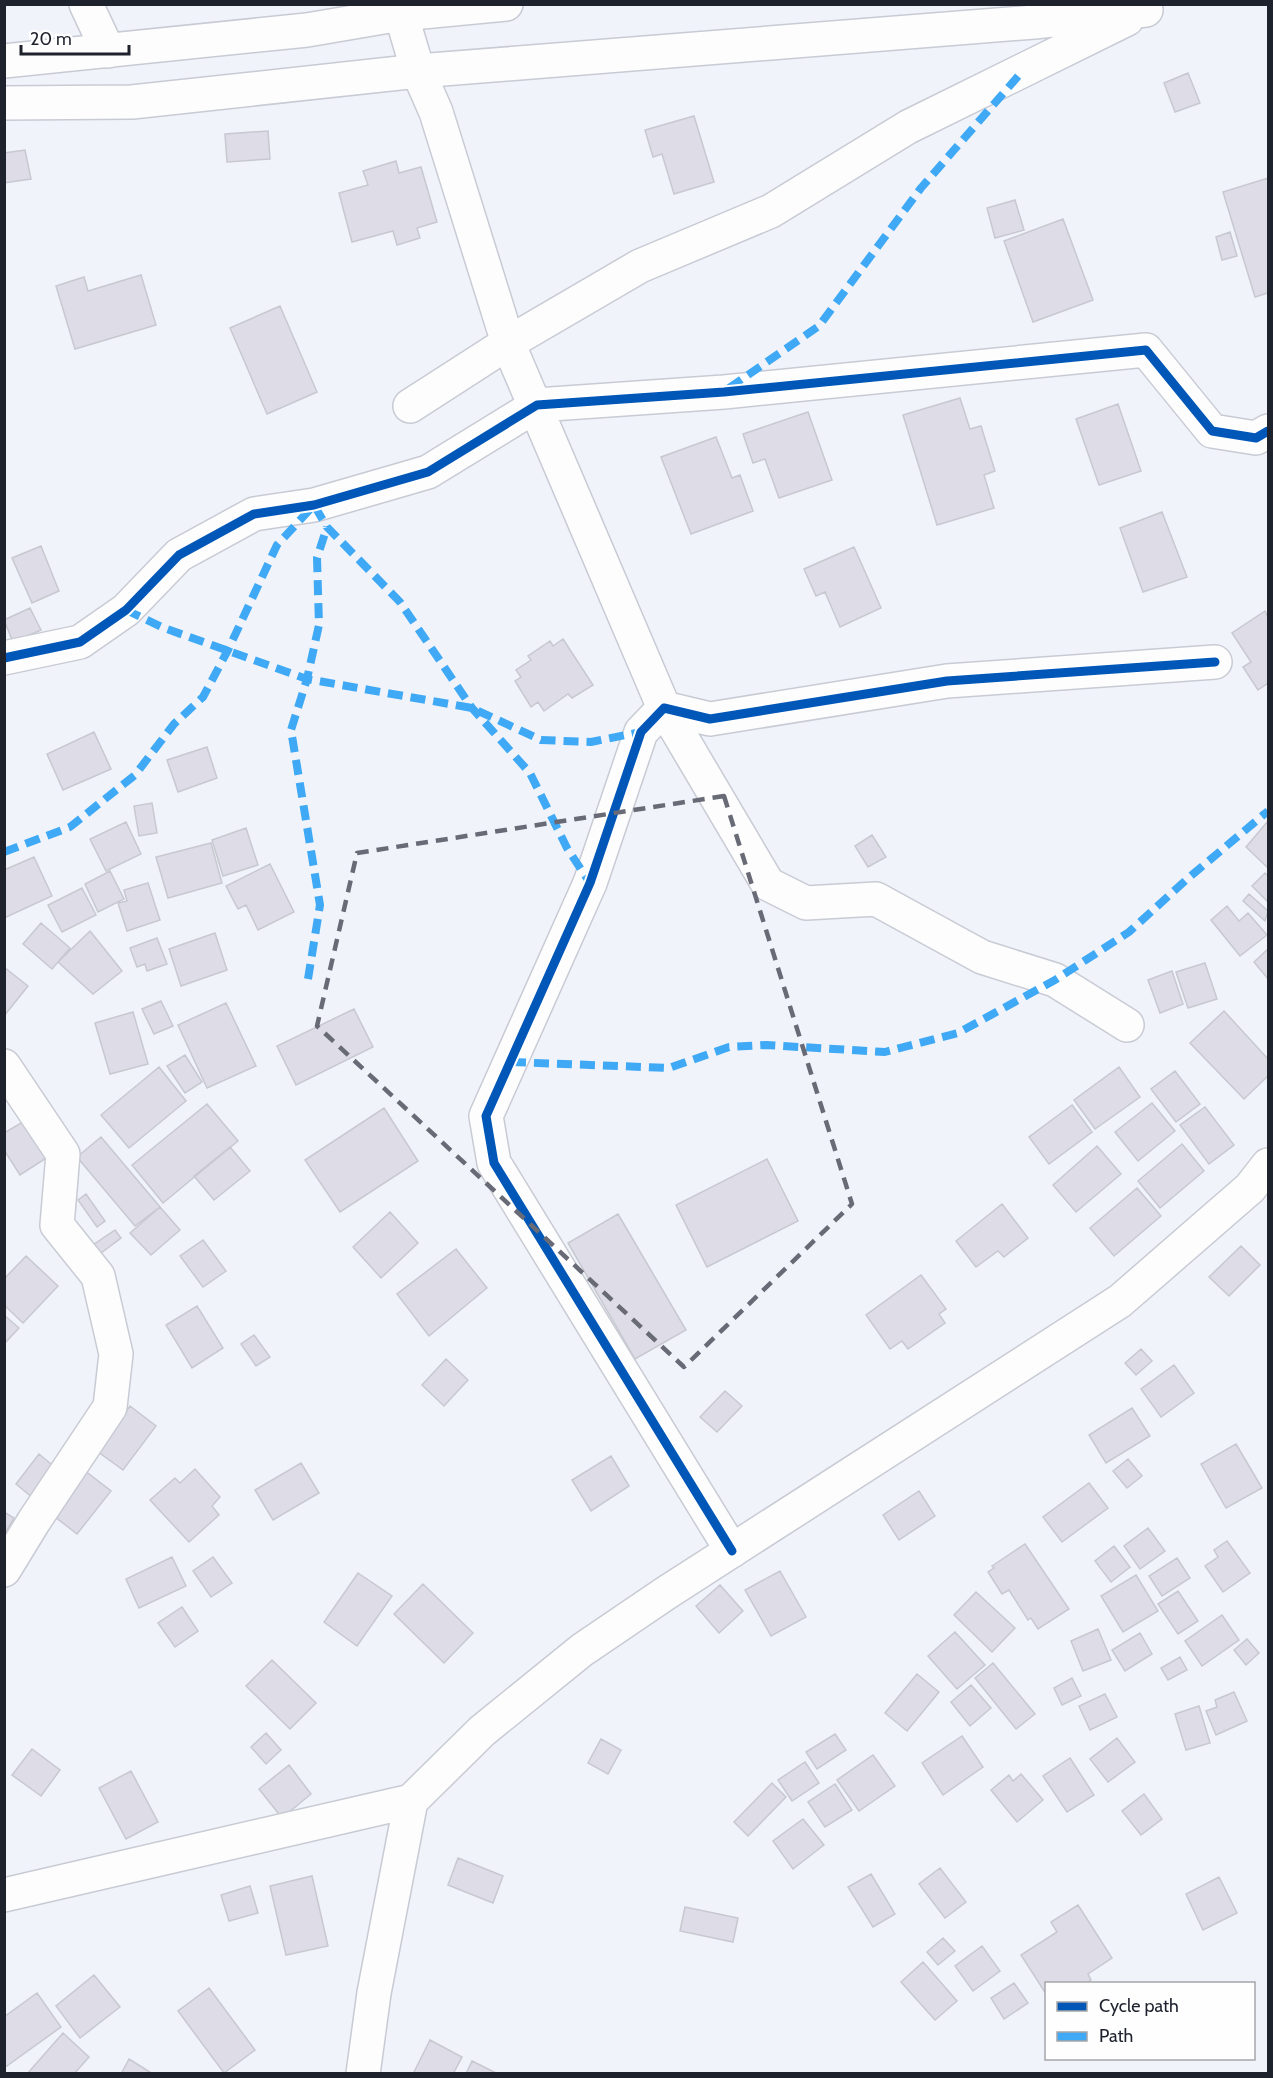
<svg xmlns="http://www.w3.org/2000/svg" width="1273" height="2078" viewBox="0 0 1273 2078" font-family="Cabin,sans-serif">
<rect width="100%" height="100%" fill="#f0f3fa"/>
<path fill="#dedce7" stroke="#c8c8d0" stroke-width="1.5" d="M1188,73L1200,103L1175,112L1164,83Z
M694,116L714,182L674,194L662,154L653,157L645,130Z
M268,131L270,159L227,162L225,134Z
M25,150L31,179L4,183V153Z
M396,161L399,173L421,167L437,222L417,228L420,238L397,245L393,231L352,242L339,193L368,185L363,171Z
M1268,178V293L1255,297L1223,192Z
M1015,200L1024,230L995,238L987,208Z
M1063,219L1093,300L1033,322L1004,241Z
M1230,232L1237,256L1222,260L1216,237Z
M141,275L156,325L75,349L56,286L84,277L88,291Z
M280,306L317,392L267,414L230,328Z
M960,398L970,429L981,426L995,471L984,475L994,508L937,525L903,415Z
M1118,404L1141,471L1099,485L1076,419Z
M808,412L832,480L779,498L765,459L753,463L743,434Z
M716,437L732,478L740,475L753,511L691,534L661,457Z
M1162,512L1187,577L1143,592L1120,528Z
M41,546L59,591L32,603L12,558Z
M854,547L881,608L840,627L825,592L816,596L804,569Z
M30,608L41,630L13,642L4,620Z
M1265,611L1268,617V683L1258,690L1243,667L1251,662L1232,633Z
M563,639L593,685L572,698L568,694L544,711L538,702L531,707L515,681L521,677L516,670L531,660L528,656L550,641L553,646Z
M94,732L111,769L63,790L47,754Z
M207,747L217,778L178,792L167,760Z
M152,803L157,833L139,836L134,806Z
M1268,821V868L1246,847Z
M126,822L141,854L106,871L90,839Z
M246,828L258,865L223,876L212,840Z
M872,835L886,857L868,867L855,846Z
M211,843L222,883L168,898L156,857Z
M34,857L52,896L4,918V870Z
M270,864L294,912L258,930L246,905L238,909L226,886Z
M110,871L124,899L98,912L85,884Z
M1265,873L1268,876V902L1252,886Z
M148,883L160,920L127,931L118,903L127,901L124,890Z
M82,888L96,915L62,932L48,905Z
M1249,894L1268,911L1265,921L1243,901Z
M1227,906L1239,921L1248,913L1267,935L1240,956L1211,920Z
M41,923L70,948L52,969L23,944Z
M90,931L122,971L93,994L58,962Z
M215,933L227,970L181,986L169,949Z
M157,938L167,964L147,971L145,964L137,967L130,948Z
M1268,949V979L1254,962Z
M1205,963L1217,999L1188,1008L1176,972Z
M4,967L28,986L4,1016Z
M1172,971L1183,1004L1160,1013L1148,980Z
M161,1001L173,1026L154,1034L142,1009Z
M226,1003L256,1066L207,1088L178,1025Z
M354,1009L373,1047L296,1085L277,1046Z
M1224,1011L1268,1059V1076L1244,1099L1190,1043Z
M133,1012L148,1064L110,1074L95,1023Z
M185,1055L202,1082L185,1093L167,1066Z
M159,1067L186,1101L129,1148L101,1115Z
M1119,1067L1140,1097L1095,1129L1074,1100Z
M1175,1071L1200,1104L1176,1122L1151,1089Z
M1152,1103L1175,1131L1138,1161L1115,1132Z
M207,1104L238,1141L163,1203L132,1165Z
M1072,1105L1092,1132L1049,1164L1029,1137Z
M1205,1107L1234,1145L1209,1164L1180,1125Z
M384,1108L418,1161L340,1212L305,1160Z
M28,1119L51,1155L20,1175L4,1150V1133Z
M101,1137L160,1207L135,1226L77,1157Z
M1182,1144L1204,1171L1160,1208L1138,1181Z
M1097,1146L1121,1174L1076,1212L1053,1185Z
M230,1147L250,1171L214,1200L194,1176Z
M767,1159L798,1221L707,1267L676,1205Z
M1137,1188L1161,1216L1114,1256L1090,1228Z
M86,1194L105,1221L97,1227L78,1200Z
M1002,1204L1028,1238L1004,1257L998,1251L976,1267L956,1241Z
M160,1207L180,1230L151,1255L130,1233Z
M390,1212L418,1243L381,1278L353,1247Z
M618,1214L686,1330L635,1359L568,1243Z
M115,1230L121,1238L97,1256L90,1247Z
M203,1240L226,1271L203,1287L180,1256Z
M1241,1246L1260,1265L1229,1296L1209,1277Z
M456,1249L487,1288L429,1336L397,1294Z
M26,1256L58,1286L23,1323L4,1305V1279Z
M921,1275L946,1309L939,1314L945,1323L908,1349L902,1341L890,1349L866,1315Z
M197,1306L223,1348L192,1368L166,1325Z
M4,1315L19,1328L4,1344Z
M254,1335L270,1357L256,1366L241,1344Z
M1141,1349L1152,1361L1136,1375L1125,1363Z
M446,1359L468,1380L444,1406L422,1385Z
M1174,1365L1194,1393L1161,1417L1141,1389Z
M725,1391L742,1406L717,1432L700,1417Z
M130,1406L156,1426L123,1470L97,1451Z
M1132,1408L1150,1436L1106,1463L1089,1435Z
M1236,1444L1262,1488L1226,1508L1201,1464Z
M39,1454L57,1469L34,1499L16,1484Z
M611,1456L629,1486L591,1511L572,1480Z
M1128,1459L1142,1476L1127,1488L1113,1471Z
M301,1463L319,1493L273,1520L255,1490Z
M195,1469L220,1497L212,1506L219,1515L189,1542L150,1500L175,1478L180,1483Z
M84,1470L111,1491L77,1534L50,1513Z
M1089,1483L1108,1508L1062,1542L1043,1517Z
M919,1491L935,1516L899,1540L883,1515Z
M4,1512L14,1518L4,1535Z
M1148,1528L1165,1551L1140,1569L1124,1546Z
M1227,1541L1250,1573L1223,1592L1205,1566L1218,1557L1214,1550Z
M1025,1544L1069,1609L1038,1629L1031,1618L1028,1620L1009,1590L1002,1594L988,1572L994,1568L992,1566Z
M1114,1546L1130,1567L1111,1582L1095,1561Z
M172,1557L186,1586L139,1608L126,1579Z
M213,1557L232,1583L211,1597L193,1571Z
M1177,1558L1190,1578L1162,1596L1149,1576Z
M780,1571L806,1617L771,1636L745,1590Z
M358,1573L392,1596L357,1646L324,1622Z
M1136,1575L1158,1611L1123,1632L1101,1596Z
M423,1584L473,1633L444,1663L394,1614Z
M720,1585L743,1611L719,1633L696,1606Z
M1178,1591L1198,1621L1178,1634L1158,1604Z
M976,1592L1015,1628L992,1652L954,1615Z
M182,1607L198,1631L175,1647L158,1623Z
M1222,1615L1239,1640L1202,1666L1185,1641Z
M1098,1629L1111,1660L1083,1671L1071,1641Z
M955,1632L985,1665L957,1689L928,1656Z
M1140,1633L1152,1654L1125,1671L1112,1650Z
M1247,1639L1259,1653L1246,1665L1234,1650Z
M1180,1657L1187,1670L1168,1680L1161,1668Z
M272,1660L316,1703L290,1729L246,1686Z
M993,1663L1035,1714L1016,1729L975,1678Z
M917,1674L939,1692L907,1731L885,1713Z
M1072,1678L1081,1696L1062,1705L1054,1688Z
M971,1685L991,1708L970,1726L951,1702Z
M1234,1692L1247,1721L1216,1735L1206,1711L1217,1707L1215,1700Z
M1105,1694L1117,1717L1090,1730L1079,1706Z
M1199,1706L1210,1743L1186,1750L1175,1714Z
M266,1733L281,1750L266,1764L251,1747Z
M835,1734L846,1750L817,1769L806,1752Z
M962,1736L983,1767L943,1795L922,1763Z
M1117,1738L1135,1762L1108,1782L1090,1759Z
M601,1739L621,1750L608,1774L588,1763Z
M32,1749L60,1770L41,1796L12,1775Z
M873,1755L895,1786L859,1811L837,1780Z
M1070,1758L1094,1795L1067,1812L1043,1776Z
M805,1762L819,1783L792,1801L778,1780Z
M289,1765L311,1794L282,1818L259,1789Z
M131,1771L158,1822L126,1839L99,1788Z
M1021,1774L1043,1800L1017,1822L991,1790L1009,1775L1013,1781Z
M772,1783L786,1797L748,1836L734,1822Z
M835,1784L852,1810L825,1827L808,1802Z
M1144,1794L1162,1819L1141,1835L1122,1811Z
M803,1819L824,1845L793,1869L773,1841Z
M458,1858L503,1876L493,1903L448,1885Z
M940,1868L966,1902L945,1918L919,1884Z
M871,1874L895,1914L873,1927L848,1887Z
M312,1876L328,1946L286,1955L270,1886Z
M1219,1877L1237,1913L1203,1930L1186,1894Z
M250,1886L258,1913L229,1921L221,1895Z
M1078,1905L1112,1958L1088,1974L1091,1980L1085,1984H1046V1994L1021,1955L1057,1932L1051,1922Z
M685,1907L738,1918L733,1942L680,1931Z
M943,1938L955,1951L938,1965L927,1952Z
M982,1946L1000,1971L973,1991L955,1966Z
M923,1962L957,2001L935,2020L901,1982Z
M94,1975L120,2007L80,2038L56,2006Z
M1014,1983L1028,2003L1004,2019L991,1998Z
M209,1988L255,2050L224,2073L178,2011Z
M37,1993L61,2027L4,2068V2017Z
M63,2033L89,2057L74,2074H27Z
M430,2040L462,2057L453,2074H413Z
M129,2059L153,2074H121Z
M472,2061L498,2074H466Z"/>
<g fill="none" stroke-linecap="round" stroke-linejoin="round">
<g stroke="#c8cbd4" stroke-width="36">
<path id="minor" d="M86,4L108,51
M401,14L418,71L436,112L508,343L664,708L768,884L806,903L876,899L982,957L1055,980L1127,1025
M4,103L132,102L418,71L1034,22L1146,10
M410,406L508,343L640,266L771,211L908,127L1127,19
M4,658L80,642L126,610L179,555L254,514L314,505L428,472L537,405L724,392L1146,350L1212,431L1256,438L1268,431
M4,1066L63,1154L57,1225L98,1276L116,1354L110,1407L34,1521L4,1570
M732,1551L494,1163L486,1116L590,883L641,732L664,708L710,719L947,681L1215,662
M4,1895L411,1801
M363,2074L374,1993L411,1801L482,1731L582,1650L666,1593L1120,1301L1250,1188L1268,1165"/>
</g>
<g stroke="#c8cbd4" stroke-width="36">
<path id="major" d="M4,61L307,30L401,14L506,4"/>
</g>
<use href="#minor" stroke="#fdfdfe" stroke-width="33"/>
<use href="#major" stroke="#fdfdfe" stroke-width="33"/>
<path stroke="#3fa9f5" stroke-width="8" stroke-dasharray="15 8" stroke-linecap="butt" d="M729,388L819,326L921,188L1020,74
M126,610L164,628L307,679L472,708L541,740L591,742L641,732
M4,852L70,827L135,775L174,724L203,697L228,650L277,545L314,505L327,527L400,602L472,708L530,773L567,848L590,883
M308,979L320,905L291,730L307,679L319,625L317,558L327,527
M511,1062L669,1068L729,1047L766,1045L885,1052L958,1033L1055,980L1129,932L1186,880L1268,811"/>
<g stroke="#fefefe" stroke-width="13">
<path id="cycleway" d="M4,658L80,642L126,610L179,555L254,514L314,505L428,472L537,405L724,392L1146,350L1212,431L1256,438L1268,431
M732,1551L494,1163L486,1116L590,883L641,732L664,708L710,719L947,681L1215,662"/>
</g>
<use href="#cycleway" stroke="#0057b8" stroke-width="9"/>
</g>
<path fill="none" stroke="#686b75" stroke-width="4.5" stroke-dasharray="12 8" stroke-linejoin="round" d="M724,796L852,1204L684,1367L317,1026L357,853Z"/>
<rect width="1273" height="2078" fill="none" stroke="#1e222d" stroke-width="12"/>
<rect x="1045" y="1982" width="210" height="78" fill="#fefefe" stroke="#a4a6aa" stroke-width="1.5"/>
<rect x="1057" y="2002" width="30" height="9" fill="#0057b8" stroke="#a4a6aa" stroke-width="1.5"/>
<text x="1099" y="2012" font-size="18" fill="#1e222d">Cycle path</text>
<rect x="1057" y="2032" width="30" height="9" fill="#3fa9f5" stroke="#a4a6aa" stroke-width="1.5"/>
<text x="1099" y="2042" font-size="18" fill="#1e222d">Path</text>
<path d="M21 45v9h108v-9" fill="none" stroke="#1e222d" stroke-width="3"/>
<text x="30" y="45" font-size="18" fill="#1e222d" stroke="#fefefe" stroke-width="4.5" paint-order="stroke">20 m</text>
</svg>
